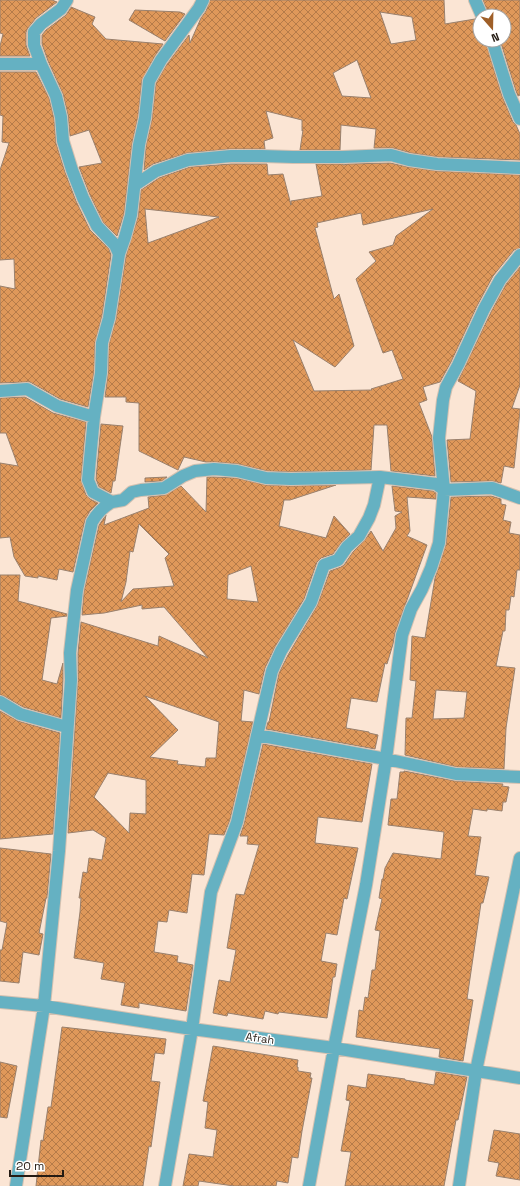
<svg xmlns="http://www.w3.org/2000/svg" width="520" height="1186" viewBox="0 0 520 1186" font-family="'Space Grotesk',sans-serif">
<defs>
<pattern id="building-cross-hatch" width="8" height="8" patternUnits="userSpaceOnUse"><rect width="8" height="8" fill="#df985a"/><path d="M0 0l8 8M0 8l8-8" fill="none" stroke="#b57b49"/></pattern>
</defs>
<rect width="100%" height="100%" fill="#fbe5d4"/>
<path fill="url(#building-cross-hatch)" stroke="#99806d" fill-rule="evenodd" d="M0,0H52L57,2L36,18L28,28L26,32V45L30,56H0V46L3,34L0,33Z
M210,0H444L445,24L475,19L480,23V40H485L502,96L513,122L516,125L520,134V160L438,157L411,153L393,148H374L376,129L341,125L340,150H300L303,130L302,131V120L266,111L273,138L264,141L265,149H230L187,153L153,164L144,170L146,146L152,119L156,83L167,64L189,35L190,43L201,18L206,11ZM380,12L412,17L416,40L391,44ZM357,60L371,98L342,96L333,73Z
M483,0H520V95L518,96L516,91L500,40H504V16H489Z
M71,7L95,17L92,24L106,39L163,44L155,56L142,80L138,117L132,144L124,214L117,236L103,222L90,195L79,167L102,163L89,130L70,136L68,115L63,94L48,61L42,44V35L46,30L66,15Z
M135,10L180,12L185,14L165,41L129,20Z
M0,72H36L49,98L54,118L56,143L65,172L76,201L90,230L109,249L111,255L102,316L95,343L94,372L88,407L60,399L30,382H26L0,383V286L15,289L14,259L0,260V170L9,143L2,142L3,116L0,115Z
M390,163L408,167L437,171L520,175V248L514,250L493,276L477,306L451,362L440,382L423,387L427,400L419,403L432,437L435,476L391,471L387,425H374L371,470L291,472L267,471L238,464L215,462H206L184,457L178,470L139,451V403L126,402V397H105L108,373L109,344L116,319L126,256L138,217L141,190L159,178L190,167L231,164H267L268,175L283,174L291,205V201L322,196L316,164H343V165L348,164ZM145,209L219,217L148,243ZM433,209L396,236L393,245L369,252L376,261L356,279L383,353L392,350L403,379L371,389L372,390L314,391L293,340L335,367L354,346L339,294L334,299L315,228L318,227L317,223L361,213L363,225Z
M520,267V385L512,408L520,409V411L514,468L504,466L501,483L492,481L451,482L447,440L470,439L476,391L458,381L491,312L506,284Z
M25,397L53,413L86,422L81,480L86,495L90,499L98,503L90,511L85,520L73,572L59,569L57,580L38,576V578L25,576L14,557L10,537L0,538V463L18,466L6,433H0V398Z
M101,424L123,426L115,481H113L111,493L99,487L96,479Z
M167,477L162,481L145,482V478Z
M207,477H214L236,478L266,485L291,486L336,485L290,500H284L279,526L326,538L334,516L350,534L341,543L333,554L321,558L317,562L304,599L275,647L265,668L259,694L244,690L241,721L253,722L230,820L224,835L209,834L204,875L192,874L187,913L169,910L167,922L158,921L154,952L178,956L177,962L193,965L186,1011L139,1003V1008L121,1005L125,983L101,979L104,963L74,958L80,912L81,898H79L83,872L87,873L89,858L102,860L106,838L93,830L68,833L78,680V653L81,622L158,646L159,636L208,658L164,607L142,609V605L104,613L82,615L84,591L99,525L106,515L104,525L149,508L148,497L165,495L181,486L206,512ZM139,524L169,554L165,558L174,586L133,589L121,602L126,582L130,551L133,552ZM251,566L258,602L227,599L228,575ZM145,696L219,722L216,758H206L205,767L177,764L178,761L150,757L178,730ZM108,773L146,780V814L130,813L129,833L94,797Z
M392,486L433,491L436,493V499L407,497L410,531L407,536L427,545L395,633L393,644L387,664L385,663L377,702L351,698L346,728L369,732V733L378,735L375,749L266,729L268,722H269L279,673L288,655L317,606L330,571L341,567L344,565L353,552L364,541L371,531L383,551L396,528L395,516L402,512L395,511Z
M491,496L501,499V504L506,505L503,520L511,522L509,533L520,535V570H517L514,597L511,596L509,610H506L505,631H503L496,666L515,668L506,728L504,769L457,767L405,755L406,718H412L416,681L410,680L412,636L425,638L435,578L446,544L451,497ZM436,690L467,692L464,718L433,719Z
M0,575H20L18,601L67,614V616L51,618L42,680L57,684L63,663V680L61,718L23,707L4,696L0,695Z
M0,711L18,721L60,733L53,834L0,839Z
M263,744L372,764L362,822L318,817L315,843L358,848L347,899L344,898L337,935L326,933L321,961L337,964L335,977H333L327,1018L279,1012L278,1014L265,1011L263,1019L228,1013L227,1016L213,1013L219,980L230,982L236,950L227,948L236,894L244,895L259,845L247,844L248,836H240L244,824Z
M404,771L455,781L503,784L502,786L509,787L506,802H503L502,811L487,809V811L473,809L468,836L481,837L475,875L489,877L483,903H481L467,999L473,1000L463,1061L439,1057L440,1049L356,1037L359,1010L363,1011L365,997L368,998L372,970H375L380,931L375,930L382,899L379,898L382,879H383L385,868L393,853L441,859L444,832L388,825L391,799H397L400,772H404Z
M0,848L51,854L47,898H46L39,933L43,934L39,955L23,952L19,983L0,981V950H2L7,923L0,921Z
M62,1027L166,1039L164,1054L155,1053L151,1081L160,1082L151,1147L149,1146L143,1186H36L41,1140L43,1141L48,1107H51Z
M213,1046L298,1060L297,1067H298V1071L311,1073L310,1078H312L302,1131L298,1158L292,1157L288,1183L277,1181L276,1186H234L199,1181L198,1186H183L189,1154L213,1157L217,1130L205,1128L208,1102L203,1101Z
M0,1062L17,1066L7,1118L0,1117Z
M436,1072L467,1077L458,1120H456L444,1186H345L351,1152L341,1151L350,1101L346,1100L348,1085L366,1088L368,1074L405,1079V1080L434,1085Z
M494,1130L520,1134V1180L496,1176L499,1163L488,1161Z"/>
<g fill="none" stroke-linecap="round" stroke-linejoin="round">
<g stroke="#d4c1b1" stroke-width="14">
<path id="minor" d="M475,0L482,16
M492,40L509,94L520,119
M0,64H41
M135,185L156,171L188,160L231,156H262L293,157H342L391,155L409,160L437,164L520,168
M119,254L125,237L131,215L139,145L145,118L149,81L161,60L199,8L203,0
M0,391L27,389L57,406L94,417
M112,502L123,500L132,492L141,490L164,488L183,476L195,471L214,469L237,471L266,478L291,479L380,477L436,484L444,490L492,488L520,498
M0,702L20,714L67,727
M257,735L386,759L456,774L520,777
M0,1002L44,1006L192,1029L334,1048L520,1078
M16,1186L44,1006L59,851L71,680L70,653L77,590L92,522C97,513 103,507 112,502L93,492L88,480L94,417L101,373L102,343L109,318L119,254L115,245L97,226L83,198L72,170L63,141L61,117L56,96L41,64L34,45V32L41,24L61,9L67,0
M165,1186L192,1029L211,892L237,822L272,671L281,651L311,602L324,565L338,560L347,547L359,536L369,518L374,505L380,477
M309,1186L334,1048L366,885L386,759L402,635L411,609L422,589L431,568L439,543L444,490L439,438L443,400L446,387L458,365L484,309L500,280L520,255
M459,1186L476,1071L520,858"/>
</g>
<use href="#minor" stroke="#65b1c2" stroke-width="12"/>
</g>
<g text-anchor="middle" stroke-width="3" stroke-linejoin="round" paint-order="stroke">
<g font-size="11" fill="#241b13" stroke="#fff">
<text transform="translate(260 1038) rotate(8)" y="4">Afrah</text>
</g>
</g>
<g transform="translate(492 28) rotate(160)"><circle r="19" fill="#ffffff" stroke="#a7a4a1"/>
<path d="M0-3L7 15L0 10L-7 15Z" fill="#9f5f28"/>
<text y="-6" font-size="11" font-weight="bold" text-anchor="middle" fill="#241b13">N</text>
</g>
<path d="M10 1170v6h53v-6" fill="none" stroke="#241b13" stroke-width="2"/>
<text x="16" y="1170" font-size="12" fill="#241b13" stroke="#ffffff" stroke-width="3" paint-order="stroke">20 m</text>
</svg>
